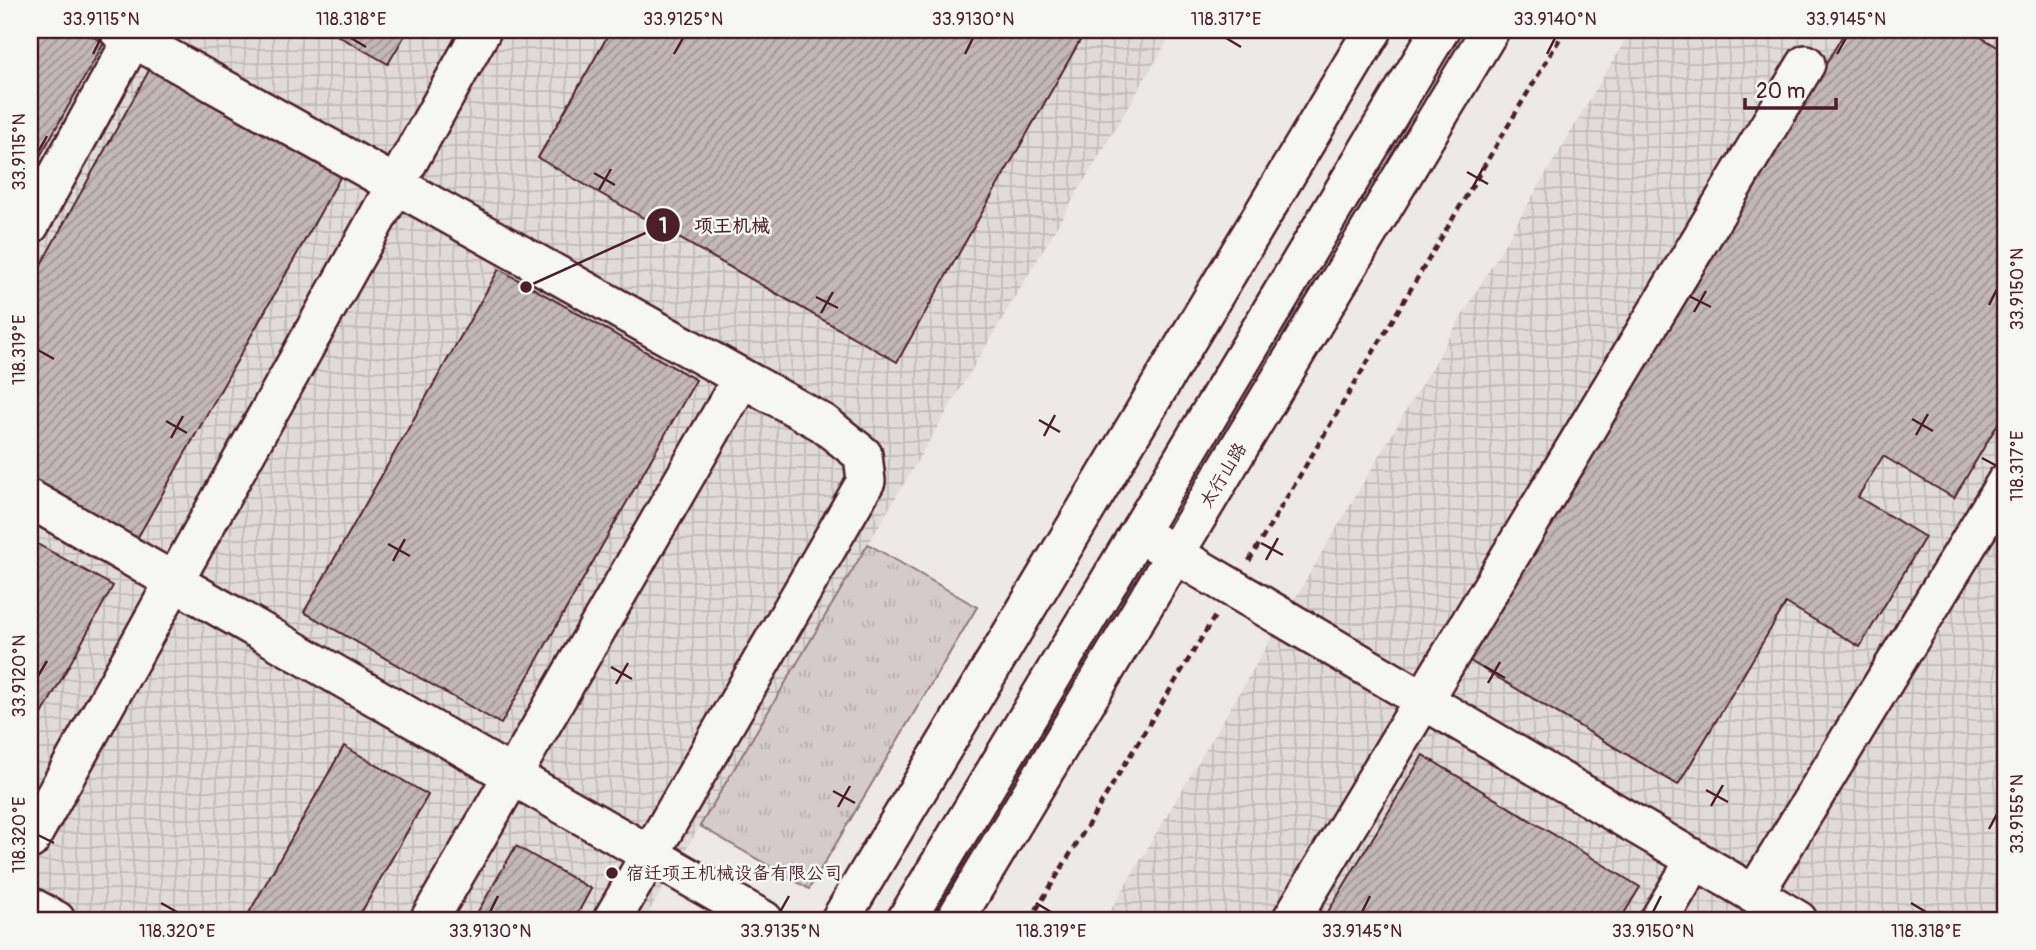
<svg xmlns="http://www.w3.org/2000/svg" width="2036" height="950" viewBox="0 0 2036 950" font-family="Pangolin,'LXGW WenKai TC',sans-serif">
<defs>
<pattern id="industrial-grid" width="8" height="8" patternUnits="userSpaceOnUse" patternTransform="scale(1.75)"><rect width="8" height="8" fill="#e0dad8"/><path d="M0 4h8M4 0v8" fill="none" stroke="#c2bbba"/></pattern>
<pattern id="grass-tufts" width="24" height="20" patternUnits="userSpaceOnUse" patternTransform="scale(1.75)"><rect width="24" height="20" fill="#d4cbca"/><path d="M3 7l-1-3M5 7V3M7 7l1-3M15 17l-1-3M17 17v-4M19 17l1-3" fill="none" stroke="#b8aeae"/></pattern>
<pattern id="building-hatch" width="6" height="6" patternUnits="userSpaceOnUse" patternTransform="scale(1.75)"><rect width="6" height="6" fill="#c4b7b7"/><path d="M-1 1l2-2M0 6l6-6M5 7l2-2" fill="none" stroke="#a19495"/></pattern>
</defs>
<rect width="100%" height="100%" fill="#ece9e6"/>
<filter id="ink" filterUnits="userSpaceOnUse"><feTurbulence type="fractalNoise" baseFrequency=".0143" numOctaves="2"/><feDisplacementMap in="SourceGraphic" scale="14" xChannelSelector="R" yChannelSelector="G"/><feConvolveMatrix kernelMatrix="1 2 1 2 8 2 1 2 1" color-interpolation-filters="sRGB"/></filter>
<g filter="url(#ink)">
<path fill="url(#industrial-grid)" d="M30,30H1174L644,920H30Z
M1631,30H1983L2006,43V920H1105Z"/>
<path fill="url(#grass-tufts)" stroke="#8f757a" stroke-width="2" d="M868,544L977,607L809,889L700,826Z"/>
<path fill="url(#building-hatch)" stroke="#4a1f2b" stroke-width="2" d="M30,30H81L104,43L30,174Z
M328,30H408L388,64Z
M611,30H1086L897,362L538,158Z
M1846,30H1969L2006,52V410L1954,498L1883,456L1858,497L1925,537L1860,647L1786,603L1678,785L1470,661Z
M151,67L342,174L133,546L30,488V284Z
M499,269L696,380L501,724L304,612Z
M30,540L113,586L30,736Z
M344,746L428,795L357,920H245Z
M1423,755L1640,887L1620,920H1323Z
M516,846L591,889L574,920H473Z"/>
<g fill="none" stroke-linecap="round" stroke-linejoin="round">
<g stroke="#4a1f2b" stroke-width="42">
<path id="minor" d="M118,30L823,423L863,455L866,481L612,920
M30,225L133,38
M30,499L764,920
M1154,542L1798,920
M30,840L482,30
M1754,895L2006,482
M30,906L56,920
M429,920L742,378
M840,920L1373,30
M906,920L1440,30
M955,920L1490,30
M1291,920L1806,64
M1659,920L1695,860"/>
</g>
<path stroke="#4a1f2b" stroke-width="4.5" stroke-dasharray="7 5" stroke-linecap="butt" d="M1249,561L1565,30
M1030,920L1215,616"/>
<use href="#minor" stroke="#f6f6f2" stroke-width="37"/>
</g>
</g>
<path fill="none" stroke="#4a1f2b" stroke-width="2.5" d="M351,38L366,47M1226,38L1241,47M93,54L101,38M674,54L683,38M965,54L973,38M1547,54L1555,38M1837,54L1846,38M38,152L47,136M1467,172L1488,184M594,173L615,185M1472,189L1483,168M599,190L611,169M1689,296L1711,307M816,297L838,308M1989,305L1997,289M1694,312L1706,291M821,313L833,292M38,350L54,359M1912,419L1933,431M1039,420L1060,432M166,421L187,433M1916,435L1928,414M1044,436L1055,415M171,438L183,416M1982,458L1997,466M1261,543L1283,555M388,544L410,556M1266,560L1278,538M393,561L405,539M1484,666L1505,678M611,667L632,679M38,676L47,661M1488,683L1500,662M616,684L628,663M1706,790L1728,802M833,791L855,803M1711,806L1723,785M838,807L850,786M1989,829L1997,814M38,835L54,843M161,903L177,912M1036,903L1051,912M1911,903L1926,912M490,912L498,896M780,912L789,896M1362,912L1370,896M1653,912L1661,896"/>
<circle fill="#4a1f2b" stroke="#f6f6f2" stroke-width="2.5" cx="612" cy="873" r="7"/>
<g text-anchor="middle" stroke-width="5" stroke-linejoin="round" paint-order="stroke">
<g font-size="18" fill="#4a1f2b" stroke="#f6f6f2">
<text transform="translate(1223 475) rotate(-59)" y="6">太行山路</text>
</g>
<g font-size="18" fill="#4a1f2b" stroke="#f6f6f2" text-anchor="start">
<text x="626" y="879">宿迁项王机械设备有限公司</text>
</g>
</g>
<path fill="none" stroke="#4a1f2b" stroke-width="2.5" d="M526 287L663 225"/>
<g fill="#4a1f2b" stroke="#f6f6f2" stroke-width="2.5">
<circle cx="526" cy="287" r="7"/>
<circle cx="663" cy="225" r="18"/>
</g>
<g font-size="21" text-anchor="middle" font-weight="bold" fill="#fff">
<text x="663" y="233">1</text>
</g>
<g font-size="19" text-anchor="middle" font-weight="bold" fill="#4a1f2b" stroke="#f6f6f2" stroke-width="5" stroke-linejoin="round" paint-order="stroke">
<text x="732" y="232">项王机械</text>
</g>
<rect width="2036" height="950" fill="none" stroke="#f6f6f2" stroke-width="77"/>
<path d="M1745 98v10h91v-10" fill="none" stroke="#4a1f2b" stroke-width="3.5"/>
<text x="1756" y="98" font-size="21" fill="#4a1f2b" stroke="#f6f6f2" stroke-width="5" paint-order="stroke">20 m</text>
<rect x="38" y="38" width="1959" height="874" fill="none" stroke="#4a1f2b" stroke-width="2.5"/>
<g font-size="18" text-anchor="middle" fill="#4a1f2b">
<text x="101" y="25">33.9115°N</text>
<text x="351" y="25">118.318°E</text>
<text x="683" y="25">33.9125°N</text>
<text x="973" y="25">33.9130°N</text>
<text x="1226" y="25">118.317°E</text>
<text x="1555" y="25">33.9140°N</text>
<text x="1846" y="25">33.9145°N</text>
<text transform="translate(19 152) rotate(-90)" y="6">33.9115°N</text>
<text transform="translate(2017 289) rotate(-90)" y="6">33.9150°N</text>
<text transform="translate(19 350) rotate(-90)" y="6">118.319°E</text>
<text transform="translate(2017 466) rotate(-90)" y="6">118.317°E</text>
<text transform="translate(19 676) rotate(-90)" y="6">33.9120°N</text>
<text transform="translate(2017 814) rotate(-90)" y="6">33.9155°N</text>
<text transform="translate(19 835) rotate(-90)" y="6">118.320°E</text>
<text x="177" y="937">118.320°E</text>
<text x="490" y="937">33.9130°N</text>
<text x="780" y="937">33.9135°N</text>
<text x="1051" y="937">118.319°E</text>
<text x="1362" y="937">33.9145°N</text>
<text x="1653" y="937">33.9150°N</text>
<text x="1926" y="937">118.318°E</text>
</g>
</svg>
